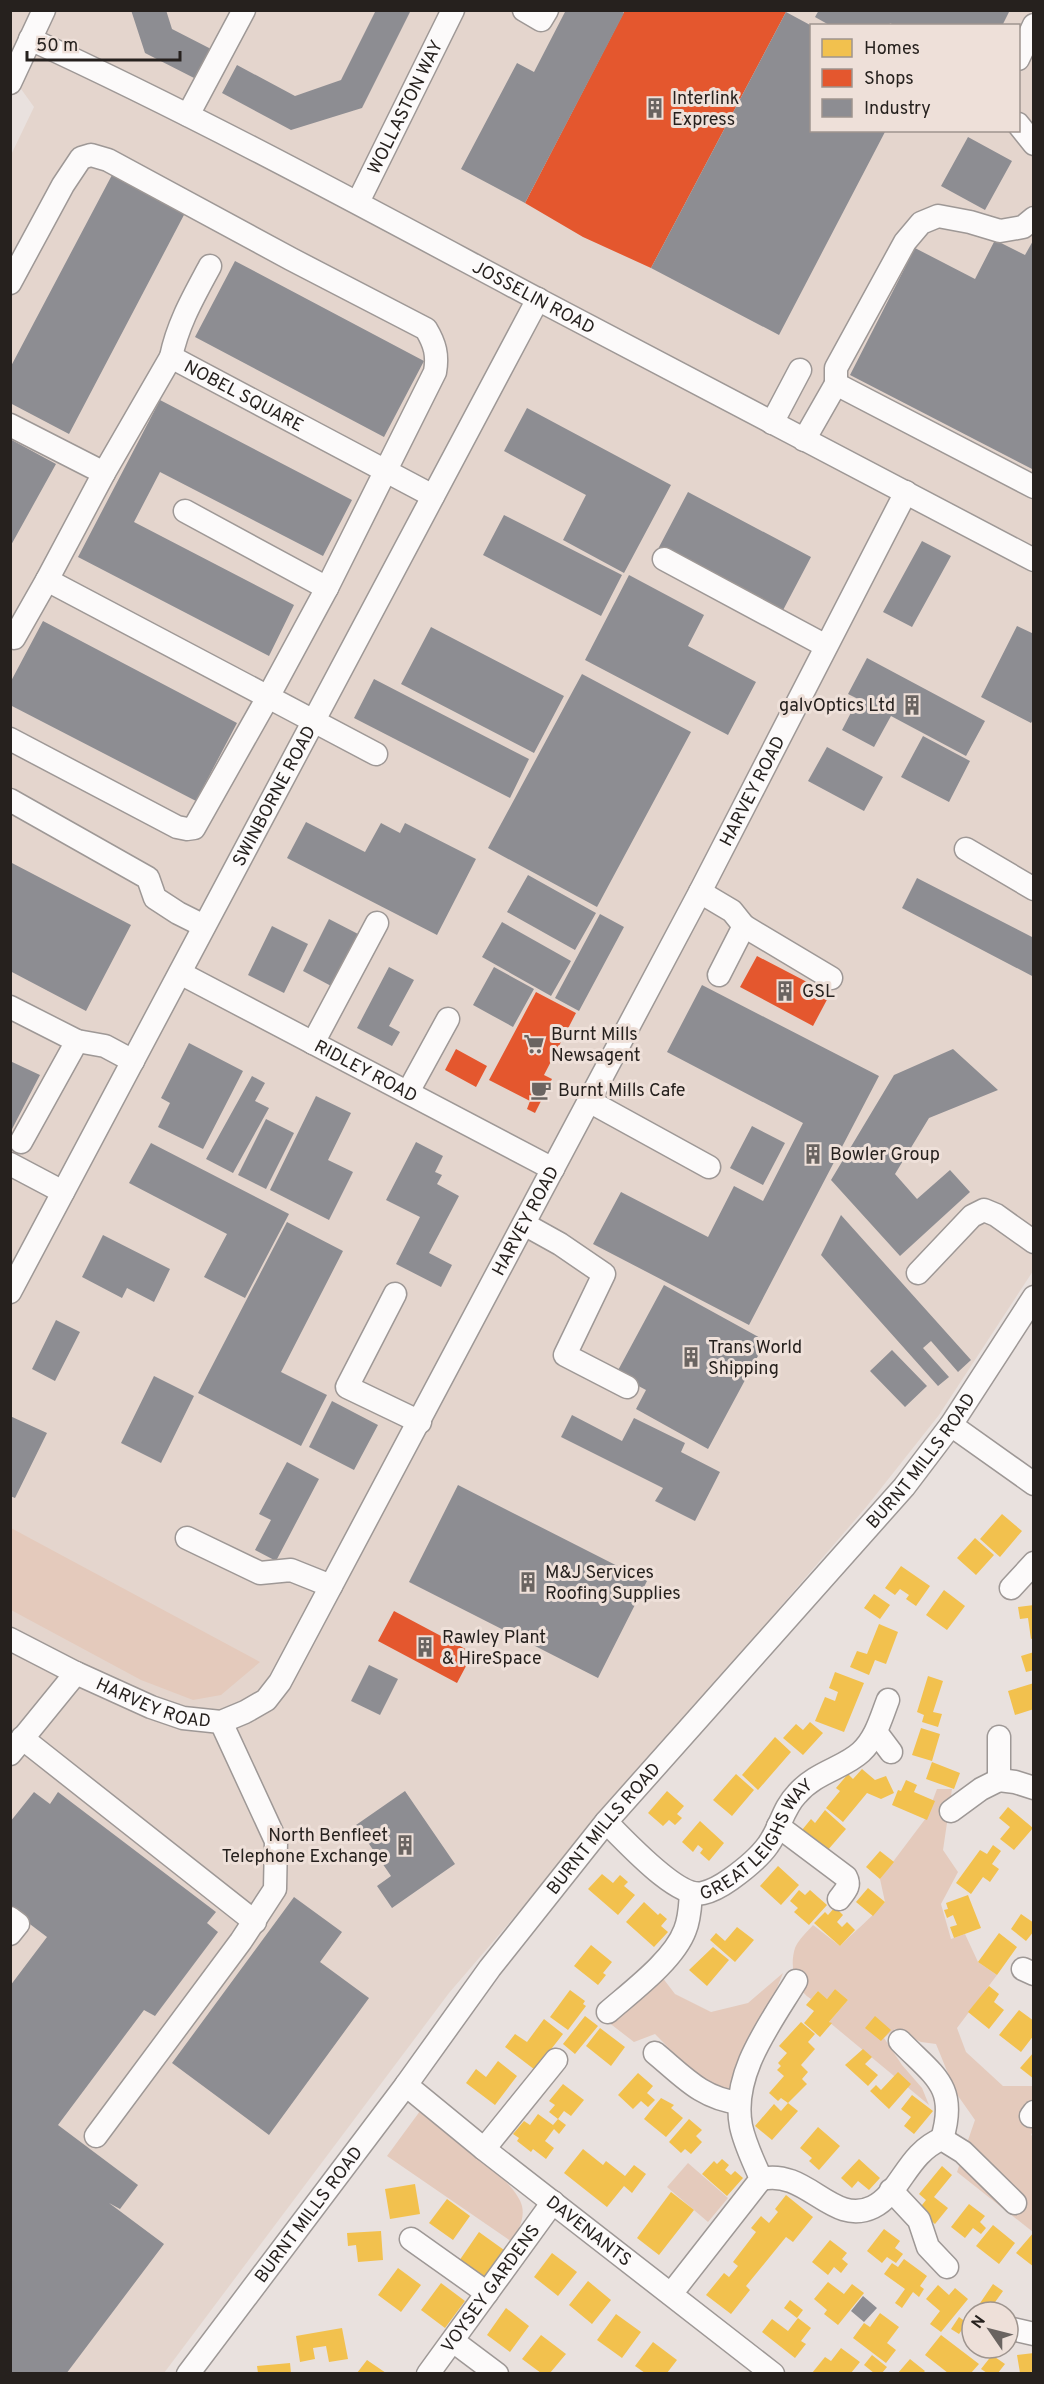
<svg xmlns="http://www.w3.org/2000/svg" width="1044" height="2384" viewBox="0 0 1044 2384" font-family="Overpass,sans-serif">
<rect width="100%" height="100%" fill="#e9e1de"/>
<path fill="#e4d5cd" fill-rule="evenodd" d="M11,11H1033V1271L939,1415L867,1506L449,1993L164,2373H11L10,157L34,107L11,75ZM812,26H1018V130H812Z"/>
<path fill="#e4cabc" d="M11,1528L260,1662L221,1695L193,1700L141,1680L11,1610Z
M937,1789H952L943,1850L958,1872L941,1904L951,1939L965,1934L978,1962L997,1975L957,2028L966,2052L1003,2086H1033V2131L1031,2135L1034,2137L1033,2232L957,2172L975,2120L956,2093L936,2044L921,2042L895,2029L884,2038L902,2065L922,2088L929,2105L829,2022L848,2000L835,1989L827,1999L818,1991L811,1999C795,1989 789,1967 795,1948C798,1940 808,1931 813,1925L840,1946C855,1931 871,1918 885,1902L880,1879L926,1818Z
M652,1964L675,1994L711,2012L748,2003L783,1973L735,2091C700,2085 679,2058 655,2034L634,2042L599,2015Z
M423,2107C444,2126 517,2182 522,2206C525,2219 518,2231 512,2242L387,2156Z
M688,2163L728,2198L708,2222L667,2187Z"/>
<path fill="#f2c14e" d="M1002,1514L1022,1531L1000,1557L980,1539Z
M975,1538L994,1555L976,1575L957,1558Z
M901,1566L930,1586L916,1606L906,1599L909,1595L900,1589L895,1595L885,1588Z
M944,1590L965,1606L947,1630L926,1615Z
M874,1594L890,1605L880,1619L864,1608Z
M1034,1605V1638L1031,1639L1028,1618L1020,1619L1018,1607Z
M879,1624L898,1632L886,1664L875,1660L869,1675L850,1667L857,1651L867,1654Z
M1034,1652V1670L1026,1672L1021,1656Z
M835,1672L864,1683L844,1732L815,1721L825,1697L835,1701L838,1692L829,1688Z
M928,1676L943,1681L933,1712L942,1714L938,1727L922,1722L924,1715L917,1712Z
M1034,1683V1709L1015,1715L1008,1691Z
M810,1722L823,1733L803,1755L783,1738L796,1724L803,1730Z
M921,1728L940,1734L932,1761L912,1755Z
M775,1737L791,1752L758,1790L742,1775Z
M932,1762L960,1773L954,1789L926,1779Z
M862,1769L875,1780L886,1776L894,1793L881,1799L867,1793L843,1822L826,1808L840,1791L836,1788L848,1774L853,1779Z
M736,1774L754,1790L732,1816L713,1800Z
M906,1780L917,1785L914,1792L935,1801L927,1820L892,1805L898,1790L901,1791Z
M667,1791L684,1806L677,1814L682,1818L675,1825L669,1820L663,1826L648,1813Z
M1008,1807L1033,1828L1014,1850L1000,1839L1010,1827L999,1818Z
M825,1810L846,1829L827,1851L802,1830L811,1819L815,1823Z
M700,1821L724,1843L709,1861L700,1853L703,1849L698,1845L693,1852L682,1842Z
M993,1845L1001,1851L992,1864L999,1869L990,1882L983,1877L971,1894L956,1883L980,1850L987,1854Z
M880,1851L894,1862L880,1879L866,1867Z
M778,1866L799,1885L781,1905L760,1886Z
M602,1874L613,1883L620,1875L628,1882L624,1886L635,1895L618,1915L588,1889Z
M868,1888L885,1902L873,1916L856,1902Z
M799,1890L805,1895L810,1890L827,1905L809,1925L794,1912L798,1908L790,1901Z
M968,1895L981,1928L954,1938L950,1927L957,1925L953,1915L947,1918L944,1910L948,1909L946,1903Z
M644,1902L658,1915L660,1913L667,1919L661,1926L668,1932L654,1947L626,1922Z
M835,1907L843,1915L837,1922L842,1927L847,1922L855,1930L840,1946L814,1923L825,1912L828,1915Z
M1021,1914L1034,1923V1931L1026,1941L1011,1929Z
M737,1927L754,1940L735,1962L710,1940L716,1933L725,1941Z
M999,1933L1017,1947L997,1975L978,1962Z
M591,1945L612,1962L603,1973L606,1975L598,1985L574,1966Z
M713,1947L729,1960L707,1986L689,1970Z
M989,1986L999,1994L994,2002L1004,2010L989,2029L968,2012Z
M835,1989L848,2000L829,2022L832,2023L820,2037L804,2023L814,2011L806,2005L818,1991L827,1999Z
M570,1990L585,2001L583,2004L586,2006L568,2030L550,2017Z
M1019,2010L1034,2021V2035L1021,2052L999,2035Z
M585,2016L598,2026L575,2054L563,2044Z
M875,2016L891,2030L881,2041L865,2028Z
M544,2019L563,2034L545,2057L539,2073L505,2047L515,2034L527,2042Z
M801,2022L815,2034L808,2042L815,2049L801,2065L808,2072L802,2079L807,2084L788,2103L781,2098L778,2101L769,2093L784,2076L777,2070L781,2066L778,2063L787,2053L779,2046Z
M600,2028L625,2047L611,2066L586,2046Z
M863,2049L872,2057L865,2064L878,2075L868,2086L845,2065Z
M1034,2052V2079L1020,2068Z
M498,2061L517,2076L495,2105L466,2083L476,2069L486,2077Z
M898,2072L911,2084L889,2109L870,2091L876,2085L881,2090Z
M638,2073L653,2086L647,2093L655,2100L648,2107L641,2101L633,2109L618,2095Z
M563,2084L584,2100L571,2116L564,2111L558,2119L549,2112L555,2105L549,2101Z
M912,2095L933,2111L914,2134L904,2126L911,2117L901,2109Z
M661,2098L674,2105L671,2108L683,2118L666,2137L644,2119Z
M788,2103L798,2111L772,2140L755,2126L774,2104L781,2111Z
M538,2114L553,2125L558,2119L566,2125L559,2134L554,2129L545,2141L554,2148L546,2159L533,2149L531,2152L517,2141L519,2138L513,2134L524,2121L530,2125Z
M689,2119L702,2130L696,2136L702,2142L691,2154L685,2149L681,2153L669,2142Z
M818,2127L840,2146L819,2170L809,2161L812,2158L800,2148Z
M583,2149L603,2165L606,2161L625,2176L634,2165L646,2174L632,2193L624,2186L607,2207L564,2173Z
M722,2159L729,2165L725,2170L731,2175L735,2171L743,2178L727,2196L702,2174L714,2161L717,2164Z
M859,2159L880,2178L869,2190L858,2181L852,2188L841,2178Z
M942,2166L952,2175L934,2197L948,2208L935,2224L918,2210L926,2200L919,2194Z
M415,2184L420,2214L390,2219L385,2189Z
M671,2192L694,2210L659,2255L637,2238Z
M786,2195L813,2217L793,2242L786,2237L746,2286L750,2290L731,2314L706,2295L724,2273L729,2277L738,2266L733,2262L756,2232L751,2228L761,2216L769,2223L778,2212L775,2209Z
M447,2199L470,2216L453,2240L429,2223Z
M969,2204L985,2216L980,2222L986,2228L981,2234L973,2228L965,2238L951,2227Z
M993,2225L1015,2243L999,2264L976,2246Z
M884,2229L900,2241L895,2248L903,2254L896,2263L887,2257L882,2263L867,2251Z
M381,2231L383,2260L358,2262L356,2245L348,2246L347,2233Z
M479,2232L504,2250L483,2278L459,2261Z
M1034,2232V2267L1016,2253Z
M830,2240L847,2253L842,2259L848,2264L841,2273L834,2267L828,2275L812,2262Z
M552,2253L577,2272L558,2296L534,2277Z
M904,2259L927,2276L920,2286L924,2289L919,2297L913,2292L902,2308L895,2303L905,2289L884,2274L892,2263L898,2267Z
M398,2268L421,2285L401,2312L378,2295Z
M588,2281L611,2300L592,2324L569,2305Z
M828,2282L844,2294L852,2284L864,2293L838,2325L824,2314L827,2310L814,2299Z
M441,2283L465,2301L445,2328L421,2310Z
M993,2284L1003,2291L988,2312H974Z
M938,2285L949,2295L955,2288L968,2299L941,2332L930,2324L940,2311L926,2299Z
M790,2300L803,2310L797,2318L784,2308Z
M506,2308L529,2326L510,2352L487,2335Z
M880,2313L899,2327L887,2343L896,2350L886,2363L853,2338L864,2323L870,2327Z
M616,2314L641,2332L622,2358L597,2340Z
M972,2314V2328L966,2324L959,2334L951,2329L959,2317L966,2322Z
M798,2318L811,2328L801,2341L806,2344L795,2358L762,2332L772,2319L788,2331Z
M342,2328L348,2359L329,2362L326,2346L313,2348L315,2359L300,2362L296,2336Z
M541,2335L566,2354L550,2373H541L522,2359Z
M941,2335L979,2364L971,2373H948L925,2355Z
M653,2342L677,2360L667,2373H645L635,2366Z
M841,2348L860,2362L851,2373H812L825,2357L831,2361Z
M1034,2353V2373H1020L1017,2355Z
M872,2355L887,2367L882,2373H874L864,2365Z
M992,2355L1005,2364L998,2373H987L981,2369Z
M910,2359L925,2371L923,2373H898Z
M367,2360L386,2373H357Z
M290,2363L291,2373H258L257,2366Z"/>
<path fill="#e4572e" d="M625,10L786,12L651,268L583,237L525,203Z
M757,956L830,994L813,1026L740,987Z
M536,992L576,1013L544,1075L552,1079L535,1113L527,1109L530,1101L489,1080Z
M456,1049L487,1066L476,1087L445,1070Z
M394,1611L473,1653L457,1683L378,1641Z"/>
<path fill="#8d8d92" d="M131,10H166L172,29L211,49L196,79L145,53Z
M376,10H411L362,108L291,130L222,93L237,65L295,96L341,80Z
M566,10H620L624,13L525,203L461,169L517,63L534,72Z
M819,10H1010L1002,26H896L890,23L889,26H831L815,17Z
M786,12L812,26V130H886L779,335L651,268Z
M968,137L1012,161L985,210L941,186Z
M112,175L185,213L69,434L10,403V368Z
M1034,239V470L850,375L915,248L975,279L995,240L1025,255Z
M235,261L424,361L384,437L195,337Z
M160,400L352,500L323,556L160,472L134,522L294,605L269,656L78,557Z
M527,408L671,485L624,573L563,540L586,495L504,451Z
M10,439L56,464L10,547Z
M688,492L811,557L781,614L658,549Z
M504,515L622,575L601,616L483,555Z
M922,541L951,556L912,627L883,612Z
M629,575L704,615L688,646L756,682L728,735L585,660Z
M43,621L237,723L196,801L10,705V683Z
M1017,626L1034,634V718L1031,723L981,697Z
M431,627L564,696L534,753L401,684Z
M867,658L985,721L966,756L891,716L874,747L842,730L858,699L848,694Z
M582,674L691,732L597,907L488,848Z
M374,679L529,759L510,798L354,718Z
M923,736L970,761L949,802L901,777Z
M827,747L883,777L864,811L808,781Z
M306,822L365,852L381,823L400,833L405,823L476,859L437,935L287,858Z
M10,862L131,925L86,1011L10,971Z
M528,875L596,913L575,950L507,912Z
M917,878L1034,938V977L902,908Z
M600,914L624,927L579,1011L555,998Z
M329,919L360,935L333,987L303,971Z
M502,922L571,961L551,996L482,957Z
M272,926L308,944L284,993L248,975Z
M389,967L414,980L389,1026L400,1032L392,1046L357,1028Z
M494,967L534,989L513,1027L473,1005Z
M702,985L879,1076L749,1325L593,1244L621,1192L708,1237L734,1186L763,1201L803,1123L667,1052Z
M189,1043L243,1071L203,1149L158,1127L170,1103L161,1098Z
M953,1049L998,1090L929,1118L895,1174L917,1199L950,1170L970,1192L900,1256L831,1180L894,1075Z
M10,1061L40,1075L10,1133Z
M252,1076L265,1083L255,1101L269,1108L233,1173L206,1159Z
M316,1096L351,1113L328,1160L353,1172L329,1220L270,1190Z
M266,1119L294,1133L266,1189L238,1175Z
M752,1126L785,1143L763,1185L730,1168Z
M416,1142L443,1156L435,1172L442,1175L437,1184L459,1196L429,1253L452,1265L441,1287L396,1264L420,1217L386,1200Z
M151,1143L289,1214L245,1298L204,1277L227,1234L129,1183Z
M841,1215L971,1360L958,1372L931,1341L923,1348L949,1377L938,1386L821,1255Z
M287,1222L343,1251L281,1372L327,1395L301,1446L198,1393Z
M103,1235L170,1269L154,1302L127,1288L122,1298L82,1277Z
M664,1285L766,1341L708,1449L636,1409L646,1390L616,1374Z
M56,1320L80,1332L55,1381L32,1369Z
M892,1350L927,1386L905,1407L870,1371Z
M154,1376L194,1396L161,1463L121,1443Z
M332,1401L378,1425L354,1470L309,1447Z
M572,1415L622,1441L634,1418L685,1443L681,1452L720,1472L695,1521L655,1501L663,1488L561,1437Z
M10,1416L47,1433L15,1498L10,1496Z
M287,1462L319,1479L276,1561L255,1550L271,1520L259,1514Z
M458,1485L647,1581L598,1678L409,1582Z
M369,1665L398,1679L380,1715L351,1701Z
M405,1791L455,1864L392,1908L377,1886L391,1876L356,1825Z
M34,1792L50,1804L58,1792L216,1912L207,1923L218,1932L155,2016L144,2010L58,2125L138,2185L120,2209L109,2203L164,2244L66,2374H10V1986L47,1937L10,1909V1822Z
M294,1897L342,1932L320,1962L369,1998L269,2135L172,2063Z
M863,2296L877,2308L864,2322L851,2311Z"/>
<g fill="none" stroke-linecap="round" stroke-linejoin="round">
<g stroke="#9e9896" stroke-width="25">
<g id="minor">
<path d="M524,10L541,20L547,10"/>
<path id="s1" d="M30,39C204,119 372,211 541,301C705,388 870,473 1034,560"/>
<path d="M1018,59L1034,25"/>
<path d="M10,83L44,10"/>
<path d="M188,115L244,10"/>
<path d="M1018,124L1034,144"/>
<path id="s2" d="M358,202L453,10"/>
<path d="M10,283L63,185L81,158L91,155L108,160L291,259L426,329C435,344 438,355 435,372L327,588"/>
<path d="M171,357C178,323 194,296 210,266"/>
<path d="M836,384V368L905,242L921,223L938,216L970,222L1000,231L1023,227L1034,218"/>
<path d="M772,423L800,370"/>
<path d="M10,425L104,473"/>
<path d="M804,440L836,384L1034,487"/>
<path d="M664,559L826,646"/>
<path d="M14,638L47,580"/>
<path d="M10,739L177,827L187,829L194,828L268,697L327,588L185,511"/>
<path id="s3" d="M376,754L47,580L104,473L171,357L433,496"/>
<path d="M10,800L148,878L155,898L178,913L204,926"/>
<path d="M966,849L1034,889"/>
<path d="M700,892L732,911L744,926L719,975"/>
<path d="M744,926L831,978"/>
<path id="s4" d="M180,973L553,1169"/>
<path d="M10,1007L77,1041L105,1046L133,1061"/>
<path d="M313,1043L377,923"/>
<path d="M408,1092L448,1019"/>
<path d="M589,1101L709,1167"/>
<path d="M21,1142L77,1041"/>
<path d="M10,1164L63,1192"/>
<path d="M524,1224L560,1244L604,1274L565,1355L627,1387"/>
<path d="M918,1273L972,1216L984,1210L996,1215L1034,1242"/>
<path id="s5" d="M10,1292L538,299"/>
<path d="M395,1294L347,1387L420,1422"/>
<path d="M951,1425L1034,1484"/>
<path d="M187,1538L260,1573L291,1570L331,1586"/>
<path d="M1011,1588L1034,1563"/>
<path id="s6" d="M10,1639L76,1673L151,1707L183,1718L221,1722L245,1712L266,1700L280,1682L700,892L906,492"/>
<path d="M876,1732L891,1752"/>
<path d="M999,1737V1780"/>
<path d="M22,1738L255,1922"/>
<path d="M10,1754L76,1673"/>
<path d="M999,1780L1015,1782L1034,1788"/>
<path d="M951,1811L981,1789L999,1780"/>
<path id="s7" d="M606,1822C625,1840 677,1899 703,1893C712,1891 724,1884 731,1879C745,1869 758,1859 768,1845C780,1829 783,1808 797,1794C816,1772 844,1768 861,1752C876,1738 881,1718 888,1700"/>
<path d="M778,1826L846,1877C851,1886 845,1891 839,1899"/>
<path d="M10,1918L18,1924L10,1934"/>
<path d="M1023,1969L1034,1974"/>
<path d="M608,2012C632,1991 674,1960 685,1930C690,1918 690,1906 691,1893"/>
<path d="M900,2041C934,2076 958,2086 942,2139"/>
<path d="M655,2053C684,2077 701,2098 739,2103"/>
<path id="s8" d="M406,2085L484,2149L773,2374"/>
<path d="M1031,2116L1034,2112"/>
<path d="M96,2136L241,1941L275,1889L276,1841L221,1722"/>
<path d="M484,2149L556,2060"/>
<path d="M761,2179C807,2168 832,2227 873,2207C901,2193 907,2153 942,2139L963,2152L1015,2203"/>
<path d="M891,2190L919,2220L928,2247L947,2267"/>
<path d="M411,2239L487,2293"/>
<path d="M671,2294L761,2179C754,2162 745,2145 741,2126C731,2074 770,2024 796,1981"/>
<path d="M1008,2328L1034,2334"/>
<path d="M453,2341L497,2374"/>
<path id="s9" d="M188,2374L406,2085L490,1968L606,1822L904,1487L951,1425L1034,1297"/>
<path id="s10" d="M428,2374L553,2202"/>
</g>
</g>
<use href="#minor" stroke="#fcfafa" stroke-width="22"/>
</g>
<defs>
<g id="building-bare" transform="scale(1.62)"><path d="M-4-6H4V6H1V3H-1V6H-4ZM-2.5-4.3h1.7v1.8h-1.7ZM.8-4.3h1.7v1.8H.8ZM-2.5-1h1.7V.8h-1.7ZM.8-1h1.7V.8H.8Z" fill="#6a6461" stroke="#eee0d9" stroke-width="2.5" paint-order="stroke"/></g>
<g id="supermarket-bare" transform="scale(1.62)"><path d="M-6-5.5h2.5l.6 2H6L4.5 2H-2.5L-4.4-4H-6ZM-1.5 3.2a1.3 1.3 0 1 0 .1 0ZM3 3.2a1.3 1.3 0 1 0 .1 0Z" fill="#6a6461" stroke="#eee0d9" stroke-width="2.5" paint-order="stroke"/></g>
<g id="cafe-bare" transform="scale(1.62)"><path d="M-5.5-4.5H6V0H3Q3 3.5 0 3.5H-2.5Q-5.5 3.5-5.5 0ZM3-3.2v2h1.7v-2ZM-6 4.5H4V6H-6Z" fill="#6a6461" stroke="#eee0d9" stroke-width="2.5" paint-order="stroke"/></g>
</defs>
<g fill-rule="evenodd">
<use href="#building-bare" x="655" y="108"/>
<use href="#building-bare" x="912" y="705"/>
<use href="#building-bare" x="785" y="991"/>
<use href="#supermarket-bare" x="534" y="1044"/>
<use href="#cafe-bare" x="541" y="1090"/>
<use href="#building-bare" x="813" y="1154"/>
<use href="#building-bare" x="691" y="1357"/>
<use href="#building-bare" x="528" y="1582"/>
<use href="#building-bare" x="425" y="1647"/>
<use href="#building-bare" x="405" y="1845"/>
</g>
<g text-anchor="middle" stroke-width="6" stroke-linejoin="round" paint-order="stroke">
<g font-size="18" fill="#26211e" stroke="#eee0d9" text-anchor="start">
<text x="672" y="104">Interlink<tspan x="672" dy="21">Express</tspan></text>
<text x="895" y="711" text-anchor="end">galvOptics Ltd</text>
<text x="802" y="997">GSL</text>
<text x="551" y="1040">Burnt Mills<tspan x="551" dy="21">Newsagent</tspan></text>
<text x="558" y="1096">Burnt Mills Cafe</text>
<text x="830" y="1160">Bowler Group</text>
<text x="708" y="1353">Trans World<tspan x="708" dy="21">Shipping</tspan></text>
<text x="545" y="1578">M&amp;J Services<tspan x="545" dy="21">Roofing Supplies</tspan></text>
<text x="442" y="1643">Rawley Plant<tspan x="442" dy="21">&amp; HireSpace</tspan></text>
<text x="388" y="1841" text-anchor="end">North Benfleet<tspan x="388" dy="21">Telephone Exchange</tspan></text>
</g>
<g font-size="18" fill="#26211e" stroke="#eee0d9">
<text dy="6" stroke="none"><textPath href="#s2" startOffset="106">WOLLASTON WAY</textPath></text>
<text dy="6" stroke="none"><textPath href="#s1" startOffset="566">JOSSELIN ROAD</textPath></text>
<text dy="6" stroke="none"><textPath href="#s3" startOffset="710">NOBEL SQUARE</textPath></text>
<text dy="6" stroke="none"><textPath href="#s6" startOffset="1310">HARVEY ROAD</textPath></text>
<text dy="6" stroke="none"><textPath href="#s5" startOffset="562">SWINBORNE ROAD</textPath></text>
<text dy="6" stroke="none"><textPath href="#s4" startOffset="210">RIDLEY ROAD</textPath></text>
<text dy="6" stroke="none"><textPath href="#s6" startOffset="824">HARVEY ROAD</textPath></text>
<text dy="6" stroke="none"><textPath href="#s9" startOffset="1172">BURNT MILLS ROAD</textPath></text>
<text dy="6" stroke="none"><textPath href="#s6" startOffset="158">HARVEY ROAD</textPath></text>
<text dy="6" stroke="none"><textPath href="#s9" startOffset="686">BURNT MILLS ROAD</textPath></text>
<text dy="6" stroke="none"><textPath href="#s7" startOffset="201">GREAT LEIGHS WAY</textPath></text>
<text dy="6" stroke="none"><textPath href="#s9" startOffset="200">BURNT MILLS ROAD</textPath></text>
<text dy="6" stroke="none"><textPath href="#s8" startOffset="234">DAVENANTS</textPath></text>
<text dy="6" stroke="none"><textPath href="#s10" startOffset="106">VOYSEY GARDENS</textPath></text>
</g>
</g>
<rect width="1044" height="2384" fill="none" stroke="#26211e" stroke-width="24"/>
<rect x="810" y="24" width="210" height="108" fill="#eee0d9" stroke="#9e948e" stroke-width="1.5"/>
<rect x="822" y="39" width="30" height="18" fill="#f2c14e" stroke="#9e948e" stroke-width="1.5"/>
<text x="864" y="54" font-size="18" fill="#26211e">Homes</text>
<rect x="822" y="69" width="30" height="18" fill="#e4572e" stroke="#9e948e" stroke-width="1.5"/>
<text x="864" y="84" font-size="18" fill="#26211e">Shops</text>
<rect x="822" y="99" width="30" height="18" fill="#8d8d92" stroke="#9e948e" stroke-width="1.5"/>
<text x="864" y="114" font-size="18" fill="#26211e">Industry</text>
<g transform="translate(990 2330) rotate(305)"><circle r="28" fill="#eee0d9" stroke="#9e948e" stroke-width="1.5"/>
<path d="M0-4.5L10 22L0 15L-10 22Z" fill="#6a6461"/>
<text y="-9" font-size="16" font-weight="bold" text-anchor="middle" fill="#26211e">N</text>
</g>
<path d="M27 51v9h153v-9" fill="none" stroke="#26211e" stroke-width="3"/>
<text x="36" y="51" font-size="18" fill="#26211e" stroke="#eee0d9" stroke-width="4.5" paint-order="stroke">50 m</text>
</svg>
